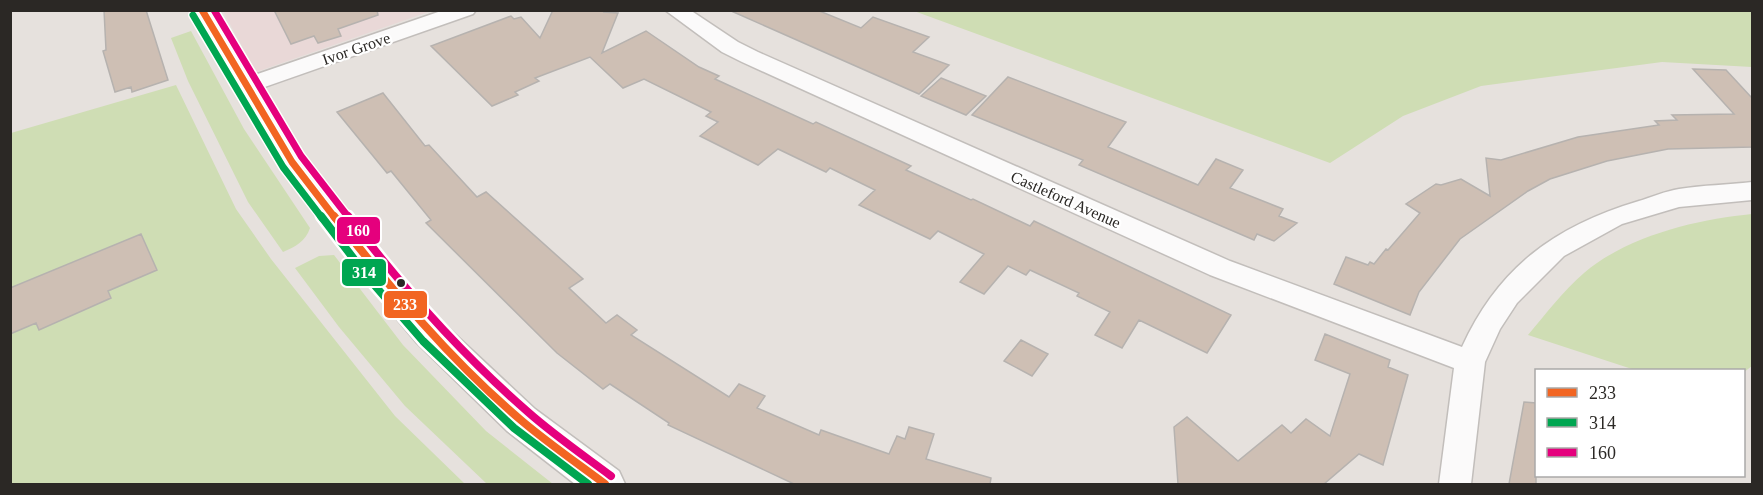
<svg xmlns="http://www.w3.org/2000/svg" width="1763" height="495" viewBox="0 0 1763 495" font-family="Georgia,serif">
<rect width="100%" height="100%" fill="#e6e1dd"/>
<path fill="#e9d8d7" d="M223,11H431L256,72Z"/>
<path fill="#cfddb4" d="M914,11H1752V67L1662,62L1481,86L1403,116L1330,163Z
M191,31L244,129L310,228C306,241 295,247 283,252L248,202L188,81L171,38Z
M176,85L236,209L271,259L395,416L465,484H11V133Z
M1752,214V366L1744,372L1635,370L1528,335C1545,315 1563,291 1584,273C1627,236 1698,219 1752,214Z
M334,255L403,345L486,431L553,484H487L405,406L339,327L295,268L319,256Z"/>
<path fill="#cebfb4" stroke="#b6b2af" stroke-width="1.5" d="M104,10H146L168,80L132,92L131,87L115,92L103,51L106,50Z
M274,10H377L378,15L338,29L341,36L318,43L314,36L291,44Z
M553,10H605L604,12L618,13L602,53L646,31L699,67L719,76L715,79L813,124L816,122L911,166L906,170L971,200L973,199L1030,226L1034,221L1231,315L1207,353L1139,320L1122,348L1095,335L1110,312L1077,296L1079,293L1030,270L1026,275L1008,266L984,294L960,282L984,254L938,231L930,239L859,205L875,190L830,168L826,172L778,149L758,165L700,136L718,122L706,116L711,112L644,79L623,88L590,57L535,78L539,81L515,92L518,95L492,106L431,46L511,16L514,19L521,17L540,38Z
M729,10H817L861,28L873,17L929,37L913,52L949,65L919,94Z
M1693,69L1726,70L1752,98V147L1668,149L1607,161L1550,179L1528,191L1460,239L1419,292L1410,315L1334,284L1346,257L1368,265L1370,262L1374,264L1386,249L1388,250L1420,213L1406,204L1436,184L1441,185L1461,179L1490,196L1486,158L1501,160L1578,137L1659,125L1655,121L1677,120L1672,115L1734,114Z
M1008,77L1126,122L1108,147L1198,185L1216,159L1243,170L1230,188L1283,209L1279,216L1297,223L1274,241L1257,234L1254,240L1079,165L1083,160L972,115Z
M941,78L986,96L966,115L921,96Z
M383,93L425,146L429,145L477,197L486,192L583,279L569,288L606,323L617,315L637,330L631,335L729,397L739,384L765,396L757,408L819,435L821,430L889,454L897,436L905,439L909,427L934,434L926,459L991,478L990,484H794L668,425L669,423L610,384L603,389L557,353L426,223L431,220L391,171L387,173L337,112Z
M141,234L157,270L108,291L111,298L39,330L36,323L10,334V288Z
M1325,334L1390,360L1388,367L1408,375L1383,465L1359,454L1324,484H1178L1174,427L1187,417L1238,461L1282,425L1291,433L1306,419L1330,436L1350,374L1315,360Z
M1021,340L1048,354L1032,376L1004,361Z
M1524,402L1536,403V484H1509Z"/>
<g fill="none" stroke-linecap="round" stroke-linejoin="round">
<g stroke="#c2bebb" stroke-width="3">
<path id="minor" d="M444,10H476L473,14L253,91L245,93L237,91L234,86L237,81Z
M665,10H690L738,42L758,52L1230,261L1462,347C1499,266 1556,226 1639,201C1652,197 1666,191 1679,189C1703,185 1728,185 1752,182V200L1679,207L1622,224L1564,256L1517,303L1500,329L1485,362L1471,484H1439L1454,368L1210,275L742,62L722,52Z"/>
</g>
<g stroke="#c2bebb" stroke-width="3">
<path id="primary" d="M190,10H215L303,156L390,264L443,323L535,409L619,471L625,484H575L507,431L417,343L366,282L281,169Z"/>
</g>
<use href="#minor" fill="#fbfafa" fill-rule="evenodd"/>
<use href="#primary" fill="#fbfafa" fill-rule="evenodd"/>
<g stroke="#fff" stroke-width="10">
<path id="bus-1-far1" d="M202,10L292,162L335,218"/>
</g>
<g stroke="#fff" stroke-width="13">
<path id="bus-1" d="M334,216C391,289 451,361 522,421C548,443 577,463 605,484"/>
</g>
<g stroke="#fff" stroke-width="10">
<path id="bus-2-far1" d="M193,15L283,167L322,218"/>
</g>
<g stroke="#fff" stroke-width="13">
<path id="bus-2" d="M321,216L370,280L423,341L514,428L588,484"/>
</g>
<g stroke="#fff" stroke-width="10">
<path id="bus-3-far1" d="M214,10L301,156L349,218"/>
</g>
<g stroke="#fff" stroke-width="13">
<path id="bus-3" d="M348,216C402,287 460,353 528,412C554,435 583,455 611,476"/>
</g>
<use href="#bus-1-far1" stroke="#f26522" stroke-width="7"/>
<use href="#bus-1" stroke="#f26522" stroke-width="8"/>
<use href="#bus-2-far1" stroke="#00a651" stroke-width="7"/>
<use href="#bus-2" stroke="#00a651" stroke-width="8"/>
<use href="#bus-3-far1" stroke="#e5007d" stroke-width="7"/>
<use href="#bus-3" stroke="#e5007d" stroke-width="8"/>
</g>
<circle fill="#2b2825" stroke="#fff" stroke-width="2" cx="401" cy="283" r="5"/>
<g text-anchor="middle" stroke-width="4.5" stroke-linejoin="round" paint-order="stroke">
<g font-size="16" fill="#2b2825" stroke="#fff">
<text transform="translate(356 48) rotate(-19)" y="6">Ivor Grove</text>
<text transform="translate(1066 199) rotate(24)" y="6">Castleford Avenue</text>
</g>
</g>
<g stroke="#fff" stroke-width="2">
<rect x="336" y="216" width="45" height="29" rx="6" fill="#e5007d"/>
<rect x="341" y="258" width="46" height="29" rx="6" fill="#00a651"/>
<rect x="383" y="290" width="45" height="29" rx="6" fill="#f26522"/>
</g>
<g font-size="16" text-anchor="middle" font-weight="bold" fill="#fff">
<text x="358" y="236">160</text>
<text x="364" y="278">314</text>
<text x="405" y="310">233</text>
</g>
<rect width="1763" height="495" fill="none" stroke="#2b2825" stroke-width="24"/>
<rect x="1535" y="369" width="210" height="108" fill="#ffffff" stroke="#aaa9a8" stroke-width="1.5"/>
<rect x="1547" y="388" width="30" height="9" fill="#f26522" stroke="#aaa9a8" stroke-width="1.5"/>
<text x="1589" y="399" font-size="18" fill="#2b2825">233</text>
<rect x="1547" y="418" width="30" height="9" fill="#00a651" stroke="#aaa9a8" stroke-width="1.5"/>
<text x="1589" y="429" font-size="18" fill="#2b2825">314</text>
<rect x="1547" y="448" width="30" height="9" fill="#e5007d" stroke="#aaa9a8" stroke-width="1.5"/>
<text x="1589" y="459" font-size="18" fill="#2b2825">160</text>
</svg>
